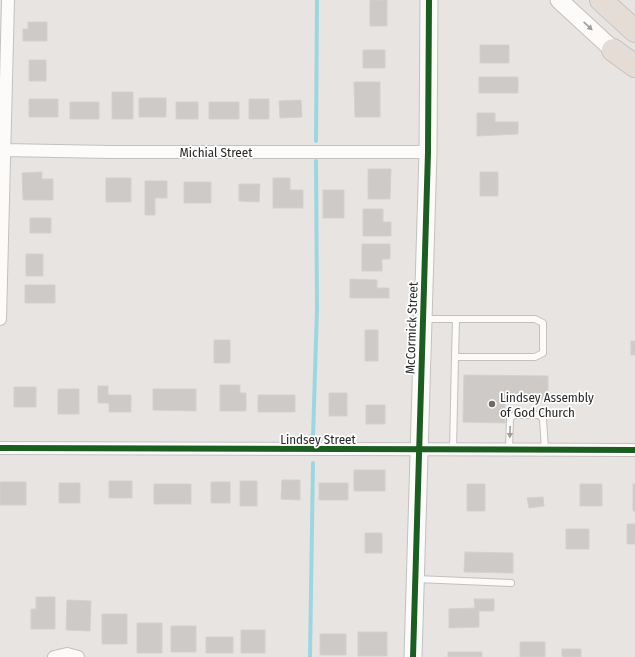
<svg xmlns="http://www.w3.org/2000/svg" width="635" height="657" viewBox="0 0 635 657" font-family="'Fira Sans Condensed',sans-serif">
<rect width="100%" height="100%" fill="#e8e4e1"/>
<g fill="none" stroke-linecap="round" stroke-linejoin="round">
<path stroke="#9cd7e1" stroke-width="4" d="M316,141L317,0
M313,437L317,308L316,161
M310,657L313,463"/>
</g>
<path fill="#cdcac8" stroke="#d3d0cd" d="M370,0H387V26H370Z
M28,22H47V41H23V29H28Z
M480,45H509V63H480Z
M363,50H385V68H363Z
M29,60H46V81H29Z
M479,77H518V93H479Z
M354,82H380V117H355Z
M112,92H133V119H112Z
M139,98H166V117H139Z
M29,99H58V117H29Z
M249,99H269V119H249Z
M301,100L302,117L280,118L279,101Z
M70,102H99V119H70Z
M176,102H198V119H176Z
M209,102H239V119H209Z
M477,113H495V122H518V134L477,136Z
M368,169H391L390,199H368Z
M42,172V179H53V200H23L22,173Z
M480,172H498V196H480Z
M106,178H131V202H106Z
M273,178H290V190H303V208H273Z
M145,181H167V198H155V215H145Z
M184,182H211V203H184Z
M239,184H260L259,202L239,201Z
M323,190H344V218H323Z
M363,209H383V222H391V236H363Z
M30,218H51V233H30Z
M362,244H390V259H382V271H362Z
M26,254H43V276H26Z
M350,279L377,280V288H389V298H350Z
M25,285H55V303H25Z
M365,330H378V361H365Z
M214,340H230V363H214Z
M631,341H635V355H631Z
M464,375L548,376V400L505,399V423L463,422Z
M220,385H240V393H246V411H220Z
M98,386H108V395H131V412H109V403H98Z
M14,387H36V407H14Z
M58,389H79V414H58Z
M153,389H196V411L153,410Z
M329,393H347V416H329Z
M258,395H295V412H258Z
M366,405H385V424H366Z
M354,470H385V491H354Z
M282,480H300V500L281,499Z
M109,481H132V498H109Z
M240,481H257V506H240Z
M0,482H26V505H0Z
M211,482H230V503H211Z
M59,483H80V503H59Z
M319,483H348V500H319Z
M154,484H191V504H154Z
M467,484H485V511H467Z
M580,484H602V506H580Z
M633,484H635V511H633Z
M543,497L544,506L529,508L527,498Z
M627,524H635V544H627Z
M566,529H589V549H566Z
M365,533H382V553H365Z
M465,552L513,553V573L464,572Z
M36,597H55V629H31V609H36Z
M474,599H494V611H479V627L449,628V609L475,608Z
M67,600L91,601L90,631L66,630Z
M102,614H127V644H102Z
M137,623H162V653H137Z
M171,626H196V652H171Z
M241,630H265V653H241Z
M358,632H387V656H358Z
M320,634H346V655H320Z
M206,637H233V653H206Z
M520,642H545V657H520Z
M562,649H581V657H562Z
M448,652H482V657H448Z"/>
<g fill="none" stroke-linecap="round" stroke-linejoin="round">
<g stroke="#c2c1c0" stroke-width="8">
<path id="lane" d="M424,319H535L543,323V353L535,357H455L456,319
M453,450L455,357
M509,450L510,418L514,415H539L543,419L545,450
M417,579L511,583"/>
</g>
<g stroke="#c2c1c0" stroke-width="14">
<path id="street" d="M4,150L110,152H428
M0,319L8,0
M0,448L635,450
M54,657L67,654L78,657"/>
</g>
<g stroke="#c2c1c0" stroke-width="19">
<path id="secondary" d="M559,0L622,58
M413,657L428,152L429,0"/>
</g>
<g stroke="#c4c3c2" stroke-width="24">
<path id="highway" d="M601,0L635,31
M613,50L635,66"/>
</g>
<use href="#lane" stroke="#fcfbfa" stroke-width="6"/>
<use href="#street" stroke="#fcfbfa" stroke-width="12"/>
<use href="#secondary" stroke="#fcfbfa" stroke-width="17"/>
<use href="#highway" stroke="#e6dcd6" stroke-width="22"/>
<g stroke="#fff" stroke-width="8">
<path id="cycleway" d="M0,448L635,450
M413,657L428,152L429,0"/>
</g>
<use href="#cycleway" stroke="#1b5e20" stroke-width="6"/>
</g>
<defs><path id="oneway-solid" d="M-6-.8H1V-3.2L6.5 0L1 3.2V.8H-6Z"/></defs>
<g fill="#9e9d9c">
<use href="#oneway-solid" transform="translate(588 26) rotate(43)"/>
<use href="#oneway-solid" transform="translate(510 432) rotate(92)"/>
</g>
<circle fill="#6c6b6a" stroke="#fff" stroke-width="1.5" cx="492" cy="404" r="4"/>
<g text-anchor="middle" stroke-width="3.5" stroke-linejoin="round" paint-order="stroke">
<g font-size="13" fill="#2a2a2a" stroke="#fff">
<text x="216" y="157">Michial Street</text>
<text transform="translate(411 328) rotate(-88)" y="5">McCormick Street</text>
<text x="318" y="444">Lindsey Street</text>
</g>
<g font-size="13" fill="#2a2a2a" stroke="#fff" text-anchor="start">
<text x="500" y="402">Lindsey Assembly<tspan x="500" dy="15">of God Church</tspan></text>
</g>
</g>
</svg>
